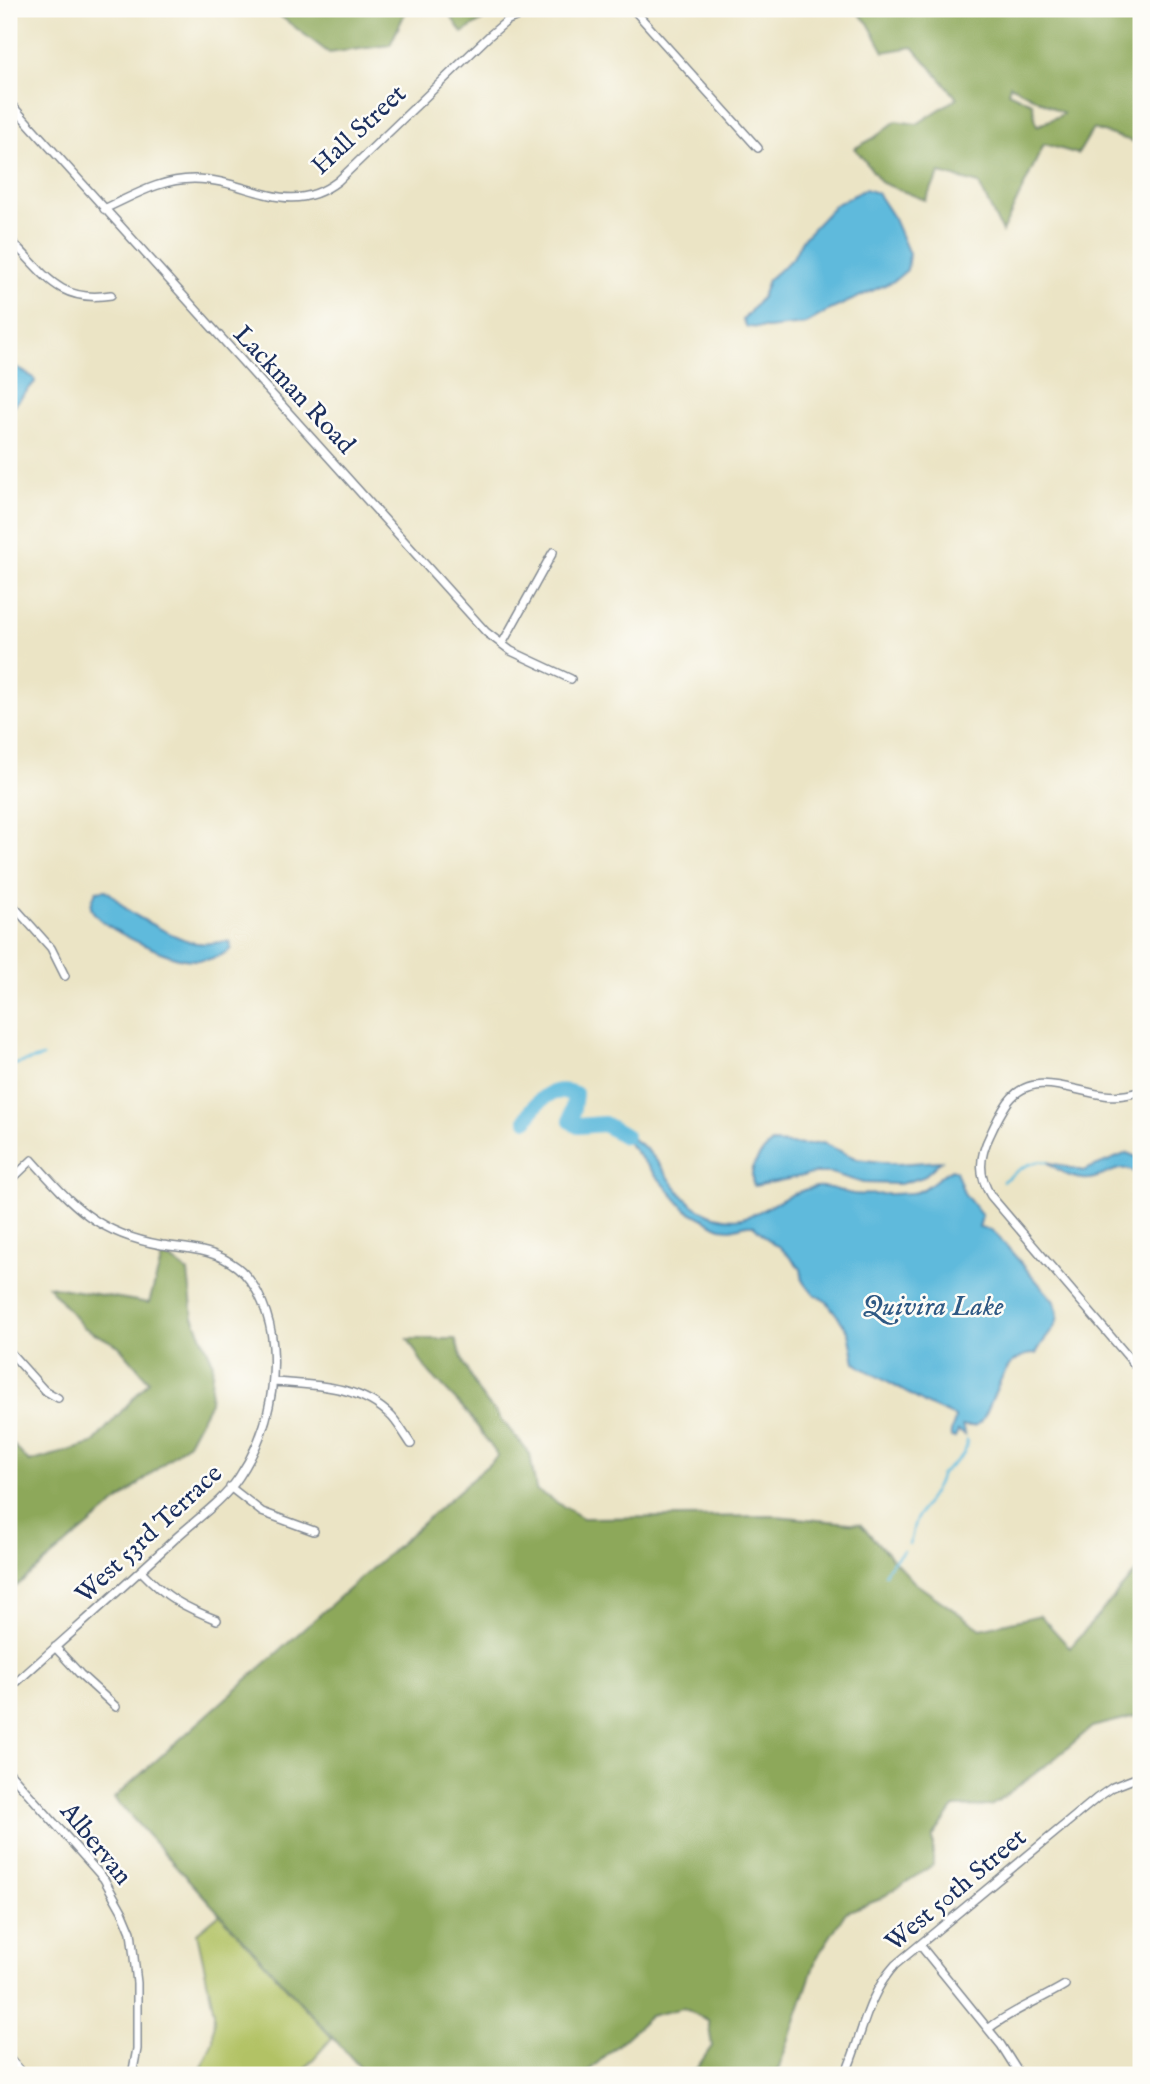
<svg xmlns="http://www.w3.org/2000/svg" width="1150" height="2084" viewBox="0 0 1150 2084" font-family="'IM FELL English',serif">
<rect width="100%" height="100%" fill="#fdfcf7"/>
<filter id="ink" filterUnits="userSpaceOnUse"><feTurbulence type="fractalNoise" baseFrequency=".0143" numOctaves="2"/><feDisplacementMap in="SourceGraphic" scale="14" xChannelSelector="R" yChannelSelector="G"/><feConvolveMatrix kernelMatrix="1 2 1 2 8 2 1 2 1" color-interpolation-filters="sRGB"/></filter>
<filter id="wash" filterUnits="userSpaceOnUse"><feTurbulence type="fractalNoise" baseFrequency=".00686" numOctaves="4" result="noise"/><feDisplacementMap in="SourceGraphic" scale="28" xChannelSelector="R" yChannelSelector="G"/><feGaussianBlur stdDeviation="1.57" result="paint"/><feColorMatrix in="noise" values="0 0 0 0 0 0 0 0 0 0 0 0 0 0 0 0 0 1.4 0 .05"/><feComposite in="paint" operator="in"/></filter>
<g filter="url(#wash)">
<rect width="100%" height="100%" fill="#ebe4c5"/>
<path fill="#b2c265" stroke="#667862" stroke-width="2" d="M220,1914L332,2038L299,2075H199L213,2040L214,2012L197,1933Z"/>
<path fill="#8da85a" stroke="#546c5c" stroke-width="2" fill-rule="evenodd" d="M271,9H424L406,11L390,45L329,53Z
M446,9H500L462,33Z
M854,9H1141V144L1093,129L1078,154L1044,144L1002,232L979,184L940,173L925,200L882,183L855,148L874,138L896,121L917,124L957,98L913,47L884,52L868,23ZM1010,85L1063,113V114L1037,126L1032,103L1008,92Z
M162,1257L171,1259L188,1272L193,1317L213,1362L210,1402L188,1443L9,1592V1440L29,1462L92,1444L149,1381L119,1346L83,1327L48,1286L149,1303Z
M408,1339H455L465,1366L479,1393L530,1454L536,1490L583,1518L776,1516L860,1524L915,1583L981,1629L1040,1615L1070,1648L1141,1566V1715L1092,1727L1053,1760L991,1806L954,1807L933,1837V1865L878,1900L846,1912L817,1957L779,2068L774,2075H692L712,2046L708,2020L683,2008L650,2016L584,2075H367L114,1798L498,1456L467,1412L426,1369Z"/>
<path fill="#5ebadc" stroke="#3c749d" stroke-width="2" d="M865,189L877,193L894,219L909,254L907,270L894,281L828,311L805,324L767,328L747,327L743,320L762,297L768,280L793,258L802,240L835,205Z
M9,363L34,378L35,382L9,411Z
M106,890C113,895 117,899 122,905C132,916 182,941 197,943C209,945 218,941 230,942L231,949C224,955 211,960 201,960C194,960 186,960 179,958C161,954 95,926 91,907C91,902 94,896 96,891Z
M625,1136C661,1149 669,1193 701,1210C750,1237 772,1194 816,1187C829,1185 840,1192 853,1194C860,1195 911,1194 917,1192C931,1187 939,1175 952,1169L956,1171L964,1193L982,1216L979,1228L991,1230L997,1235L1053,1300C1068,1325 1044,1334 1036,1354C999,1354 998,1397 981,1422L975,1426H962L965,1435L958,1431L955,1438L951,1437C949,1429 956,1425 955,1417L930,1406L861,1367L855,1362L849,1333L839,1318L827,1302L814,1294L803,1282L801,1269L779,1246L773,1244L753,1225H747L731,1229L720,1228L685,1209L628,1143Z
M772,1143L805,1145L823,1143L857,1159L897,1164L941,1161L923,1177L900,1184L863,1183L831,1173H817L754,1186C747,1169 759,1154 772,1143Z
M1127,1153L1141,1159V1176C1119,1161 1115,1173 1094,1178C1076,1183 1061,1172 1047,1162L1083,1171Z"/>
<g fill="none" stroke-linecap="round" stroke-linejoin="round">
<path stroke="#5ebadc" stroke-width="2.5" d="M9,1066L43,1057
M1003,1181C1016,1172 1031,1159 1047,1162
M909,1544C913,1537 912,1530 915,1522C922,1507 937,1492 940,1476C950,1464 968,1458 967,1440
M885,1574L888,1567L903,1551"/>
<path stroke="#5ebadc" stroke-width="16" d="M527,1119C537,1100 552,1085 575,1094L571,1121L578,1126L604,1124L625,1136"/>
</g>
</g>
<g filter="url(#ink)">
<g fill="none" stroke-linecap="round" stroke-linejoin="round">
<g stroke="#838a92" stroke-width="10">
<path id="street" d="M633,9L758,148
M9,102L486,632L511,651L571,679
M104,209C135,195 160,179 194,179C249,179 287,220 338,181L489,36L508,20L535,9
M9,239C43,270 56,304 111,295
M502,644L553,552
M9,901L51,948L65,976
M9,917L17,910
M1141,1091C1129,1095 1116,1097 1104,1095C1072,1091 1032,1069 1008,1102C1001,1112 995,1124 990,1135C979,1157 978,1176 991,1196L1141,1372
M9,1182L32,1160C73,1206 98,1234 162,1245C189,1249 214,1249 237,1267C259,1284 271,1319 273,1347C276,1393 265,1438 239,1477C224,1500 198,1518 178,1536C123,1588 65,1638 9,1689
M9,1351L44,1390L58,1398
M274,1382C315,1385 361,1385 392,1417C399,1425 405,1435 411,1444
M230,1487L262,1512L314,1531
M141,1571C167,1598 182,1606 217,1620
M55,1647L80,1674L116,1707
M9,1772L104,1879L123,1913L131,1932L137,1983V2049L132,2075
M920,1945L1001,2045L1020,2075
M988,2029C1012,2010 1039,2001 1065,1985
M845,2075C862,2037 866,1997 895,1965L1097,1798L1113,1787L1141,1776"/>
</g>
<g stroke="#838a92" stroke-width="12">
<path id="secondary" d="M9,2060L22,2075"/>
</g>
<use href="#street" stroke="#fff" stroke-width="7"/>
<use href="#secondary" stroke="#fff" stroke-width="10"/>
</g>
</g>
<g text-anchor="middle" stroke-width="5" stroke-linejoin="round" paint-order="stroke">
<g font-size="26" fill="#1b2f5e" stroke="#fdfcf7">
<text transform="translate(358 129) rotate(-43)" y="9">Hall Street</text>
<text transform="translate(295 389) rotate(47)" y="9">Lackman Road</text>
<text transform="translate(148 1533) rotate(-43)" y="9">West 53rd Terrace</text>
<text transform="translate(97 1843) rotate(51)" y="9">Albervan</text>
<text transform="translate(955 1889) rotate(-40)" y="9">West 50th Street</text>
</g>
<g font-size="28" font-style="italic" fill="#2f5984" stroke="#fdfcf7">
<text x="933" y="1315">Quivira Lake</text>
</g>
</g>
<rect width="1150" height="2084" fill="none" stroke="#fdfcf7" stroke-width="35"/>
</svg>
